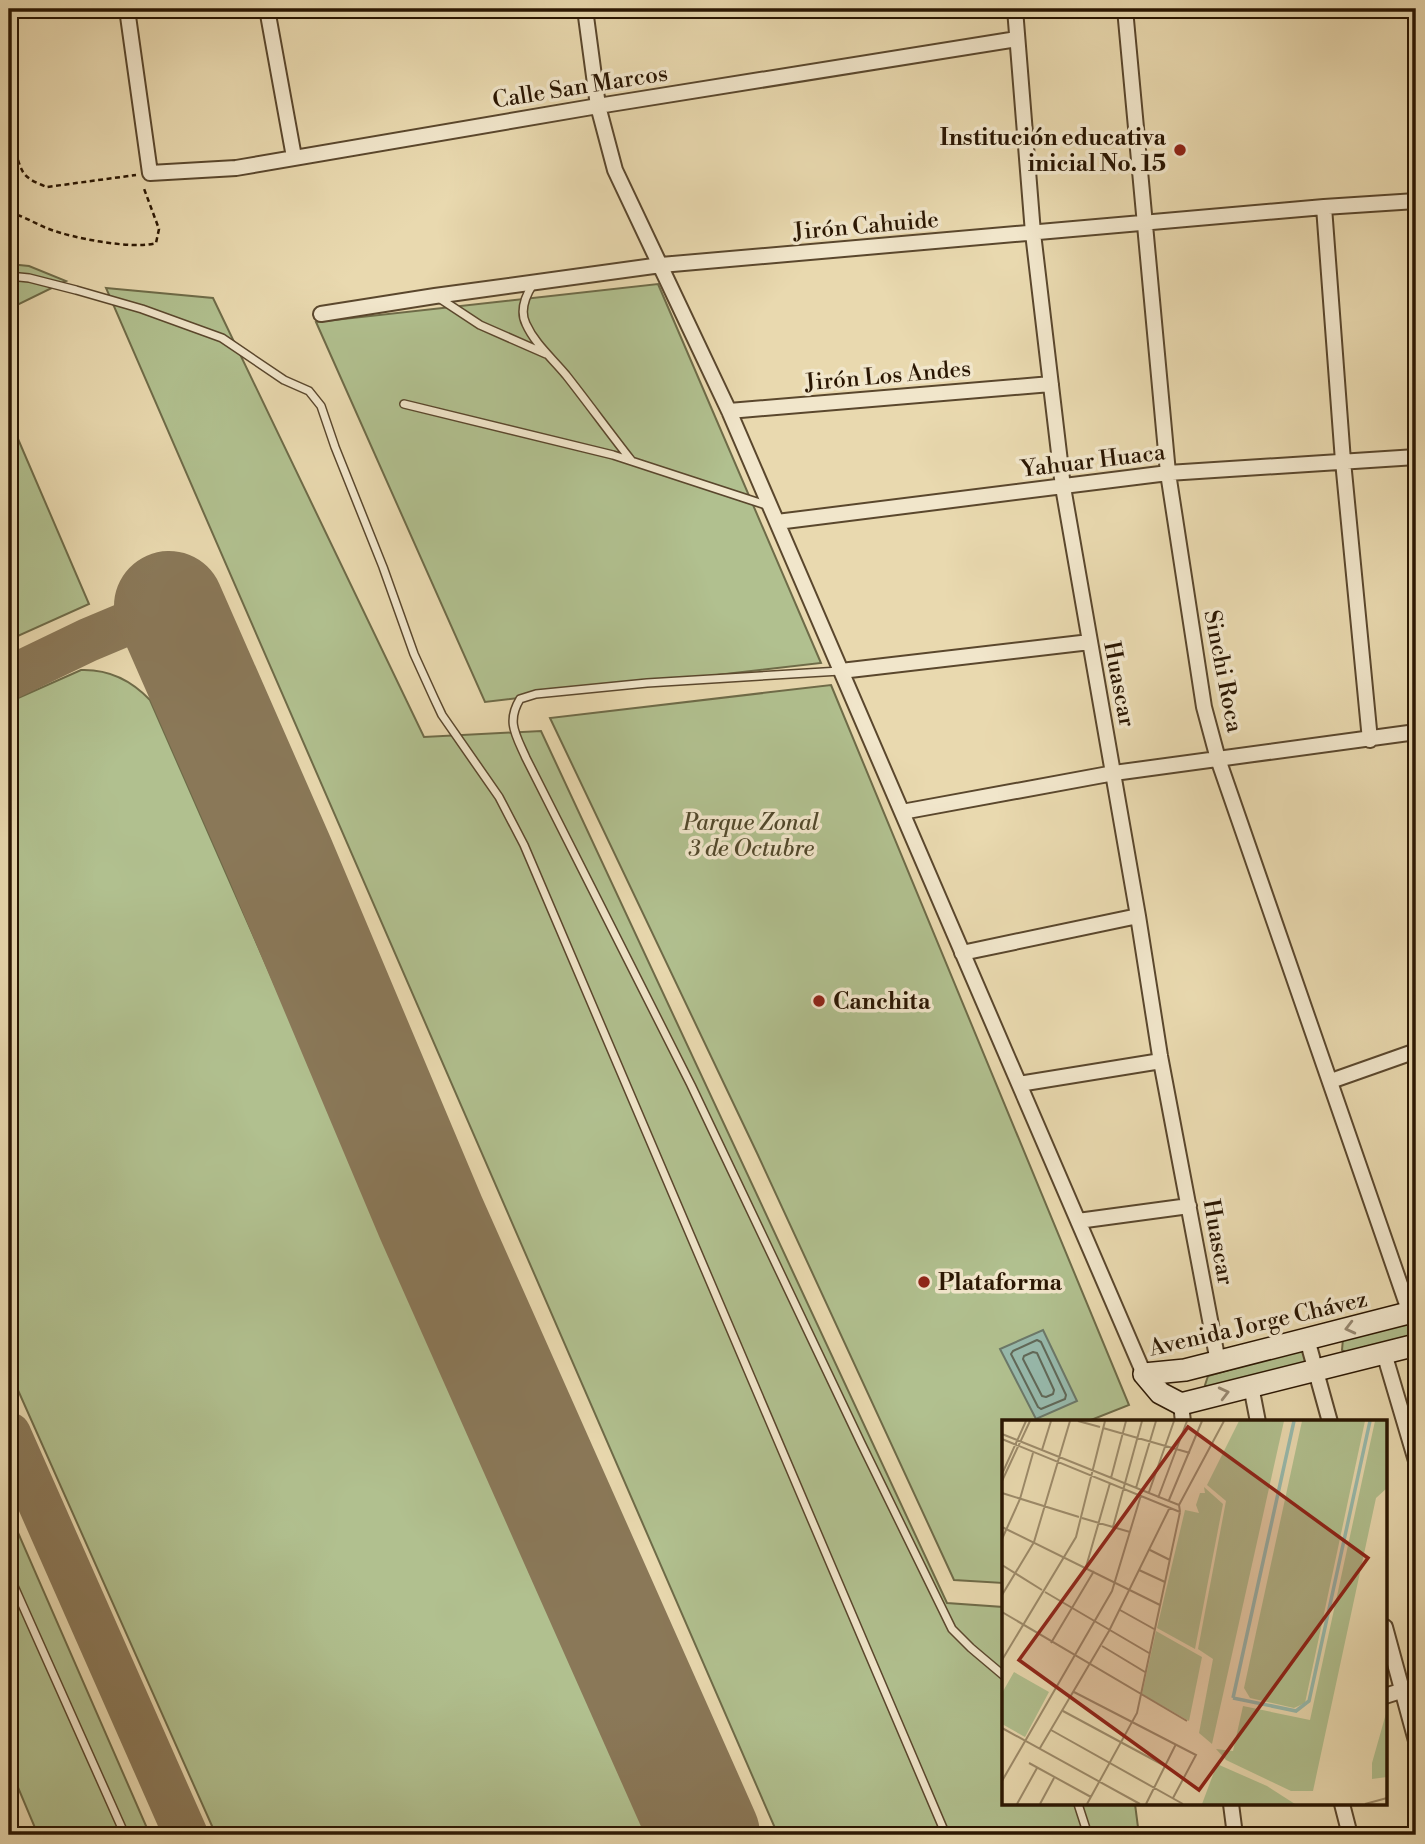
<svg xmlns="http://www.w3.org/2000/svg" width="1425" height="1844" viewBox="0 0 1425 1844" font-family="'Libre Bodoni',serif">
<rect width="100%" height="100%" fill="#e9d9af"/>
<filter id="stains"><feTurbulence type="fractalNoise" baseFrequency=".00286" numOctaves="4"/><feColorMatrix values="0 0 0 0 .2 0 0 0 0 .09 0 0 0 0 .02 0 0 0 .5 -.17"/></filter>
<radialGradient id="worn" r=".72"><stop offset=".6" stop-color="#630" stop-opacity="0"/><stop offset="1" stop-color="#630" stop-opacity=".3"/></radialGradient>
<path fill="#b1c08f" stroke="#6e6b48" stroke-width="2" d="M9,264L29,266L66,281L9,309Z
M658,284L821,663L485,702L316,322Z
M106,288L213,298L424,737L541,731L947,1603L1003,1607V1804H1135L1139,1835H778Z
M9,418L89,604L9,640Z
M81,670C109,669 131,680 150,700L648,1835H216L9,1370V702Z
M831,685L1129,1405L1086,1422H1003V1583L954,1580L757,1153L550,718Z
M1416,1321V1338L1351,1355L1342,1350L1343,1339Z
M1303,1349L1307,1359L1305,1367L1212,1390L1205,1385L1208,1376Z
M9,1512L150,1835H38L9,1766Z"/>
<path fill="#97baad" stroke="#6b7869" stroke-width="2" d="M1043,1330L1077,1401L1036,1419L1000,1349Z"/>
<g fill="none" stroke-linecap="round" stroke-linejoin="round">
<path stroke="#606858" stroke-width="2" d="M1037,1340L1041,1342L1066,1395L1065,1399L1041,1409L1038,1407L1011,1354L1013,1351Z
M1033,1352L1037,1353L1054,1390L1053,1394L1046,1397L1042,1396L1023,1359L1024,1356Z"/>
<path stroke="#8a7858" stroke-width="44" d="M9,678L88,640L169,606
M9,1434L186,1835"/>
<path stroke="#8a7858" stroke-width="110" d="M169,606L280,859L431,1218L705,1835"/>
<g stroke="#5a472d" stroke-width="10">
<path id="lane" d="M9,276L29,278L76,290L142,309L222,338L284,380L309,391L321,406L335,447L383,567L414,654L434,698L442,715L499,797L524,845L946,1835
M533,284C526,295 519,310 526,324C535,344 552,358 566,375C588,403 609,432 631,460
M436,296L480,325L546,354
M404,404L613,455L769,506
M840,671L647,683L536,694L520,699C506,722 516,735 526,758L691,1085L861,1443L952,1629L971,1648L1003,1675
M9,1575L125,1835
M1078,1804L1088,1835"/>
</g>
<g stroke="#5a472d" stroke-width="18">
<path id="street" d="M127,9L150,173L236,168L598,106L1017,39
M267,9L294,157
M585,9L598,106L615,170L729,411L1144,1374
M1015,9L1033,233L1063,487L1138,916L1160,1056L1218,1362
M1125,9L1168,473L1204,707L1218,759L1410,1313
M1324,207L1343,461L1370,740
M321,314L435,296L661,265L1324,207L1416,201
M729,411L1051,384
M777,522L1168,473L1416,457
M841,671L1090,642
M902,812L1114,773L1416,732
M962,953L1138,916
M1331,1081L1416,1051
M1019,1084L1161,1061
M1078,1221L1189,1206
M1307,1339L1330,1422
M1384,1353L1416,1461
M1251,1386L1258,1422
M1181,1404L1183,1422
M1385,1627L1416,1741
M1385,1696L1416,1686
M1231,1804L1235,1835
M1342,1804L1350,1835"/>
</g>
<g stroke="#2a1602" stroke-width="24">
<path id="secondary" d="M1144,1374L1160,1393L1181,1404L1416,1345
M1144,1374L1185,1370L1416,1311"/>
</g>
<path stroke="#2a1602" stroke-width="2.5" stroke-dasharray="5 3.5" stroke-linecap="butt" d="M9,84C11,106 12,154 23,172C28,180 39,184 47,187L136,175
M9,213C23,215 35,224 49,229C72,238 134,250 156,243L159,229L143,186"/>
<use href="#lane" stroke="#f1e6cb" stroke-width="7"/>
<use href="#street" stroke="#f1e6cb" stroke-width="14"/>
<use href="#secondary" stroke="#f1e6cb" stroke-width="21"/>
</g>
<defs><path id="oneway-chevron" d="M-2-3.5L2.5 0L-2 3.5" fill="none" stroke-width="1.6" stroke-linecap="round" stroke-linejoin="round" transform="scale(1.75)"/></defs>
<g stroke="#978871">
<use href="#oneway-chevron" transform="translate(1350 1328) rotate(166)"/>
<use href="#oneway-chevron" transform="translate(1224 1393) rotate(-14)"/>
</g>
<g fill="#8f2418" stroke="#f1e6cb" stroke-width="2.5">
<circle cx="1180" cy="150" r="7"/>
<circle cx="819" cy="1001" r="7"/>
<circle cx="924" cy="1282" r="7"/>
</g>
<g text-anchor="middle" stroke-width="7" stroke-linejoin="round" paint-order="stroke">
<g font-size="23" fill="#2a1602" stroke="#f1e6cb">
<text transform="translate(580 86) rotate(-9)" y="8">Calle San Marcos</text>
<text transform="translate(866 225) rotate(-5)" y="8">Jirón Cahuide</text>
<text transform="translate(888 375) rotate(-5)" y="8">Jirón Los Andes</text>
<text transform="translate(1093 460) rotate(-7)" y="8">Yahuar Huaca</text>
<text transform="translate(1224 671) rotate(79)" y="8">Sinchi Roca</text>
<text transform="translate(1120 684) rotate(79)" y="8">Huascar</text>
<text transform="translate(1219 1242) rotate(80)" y="8">Huascar</text>
<text transform="translate(1258 1323) rotate(-13)" y="8">Avenida Jorge Chávez</text>
</g>
<g font-size="23" font-weight="bold" fill="#2a1602" stroke="#f1e6cb" text-anchor="start">
<text x="1166" y="145" text-anchor="end">Institución educativa<tspan x="1166" dy="26">inicial No. 15</tspan></text>
<text x="833" y="1009">Canchita</text>
<text x="938" y="1290">Plataforma</text>
</g>
<g font-size="23" font-style="italic" fill="#52492c" stroke="#f1e6cb">
<text x="751" y="830">Parque Zonal<tspan x="751" dy="26">3 de Octubre</tspan></text>
</g>
</g>
<g transform="translate(1002 1420)">
<rect width="385" height="385" fill="#e9d9af"/>
<path d="M237,1H282L210,324L197,313L211,239L196,229L224,81L205,65ZM300,1H363L303,283L292,288L248,278L242,268ZM373,1H385V68L374,78L311,371H289L224,340L214,329L231,331L241,286L308,300ZM202,67L221,84L193,229L155,208L183,90L197,93L194,85L198,73H203ZM154,211L200,237L187,301L140,274ZM12,252L47,272L23,317L0,304V273ZM385,290V357L370,359V343ZM215,344L265,366L293,384H200Z" fill="#b1c08f"/>
<path fill="none" stroke="#97baad" stroke-width="3.5" d="M231,278L294,291L307,281L368,1M231,278L292,1"/>
<path fill="none" stroke="#9d8b6a" stroke-width="2" d="M76,1L98,7M101,8L188,33M0,14L177,85L178,92M0,19L178,92M40,30L49,1M0,54L24,1M109,58L124,1M0,61L28,1M134,68L154,1M147,72L172,1M0,73L77,97M156,78L185,1M167,80L200,1M177,85L222,1M80,98L128,112M0,107L158,185M111,107L140,1M0,119L18,79L31,33M148,130L168,140M0,145L40,170M84,147L108,63M137,150L163,162M43,172L147,233M0,175L32,122L68,1M118,190L152,209M0,192L185,301M49,223L92,151M100,226L143,252M0,240L74,117L103,1M72,272L194,335L171,378M61,291L163,346M0,308L138,384M49,310L181,384M38,328L107,211L168,87M27,343L89,377M0,361L110,171L139,75M15,384L35,348M38,384L52,358M85,384L135,293L178,92M144,384L174,324M363,384L385,378"/>
<path fill="#8f2418" fill-opacity="0.15" stroke="#8f2418" stroke-width="3.5" d="M186,7L366,138L197,370L17,240Z"/>
<rect width="385" height="385" fill="none" stroke="#2a1602" stroke-width="3.5"/>
</g>
<rect width="1425" height="1844" fill="none" stroke="#e9d9af" stroke-width="35"/>
<rect x="10" y="10" width="1404" height="1823" fill="none" stroke="#2a1602" stroke-width="3.5"/>
<rect x="18" y="18" width="1390" height="1809" fill="none" stroke="#2a1602" stroke-width="2"/>
<rect width="100%" height="100%" filter="url(#stains)"/>
<rect width="100%" height="100%" fill="url(#worn)"/>
</svg>
